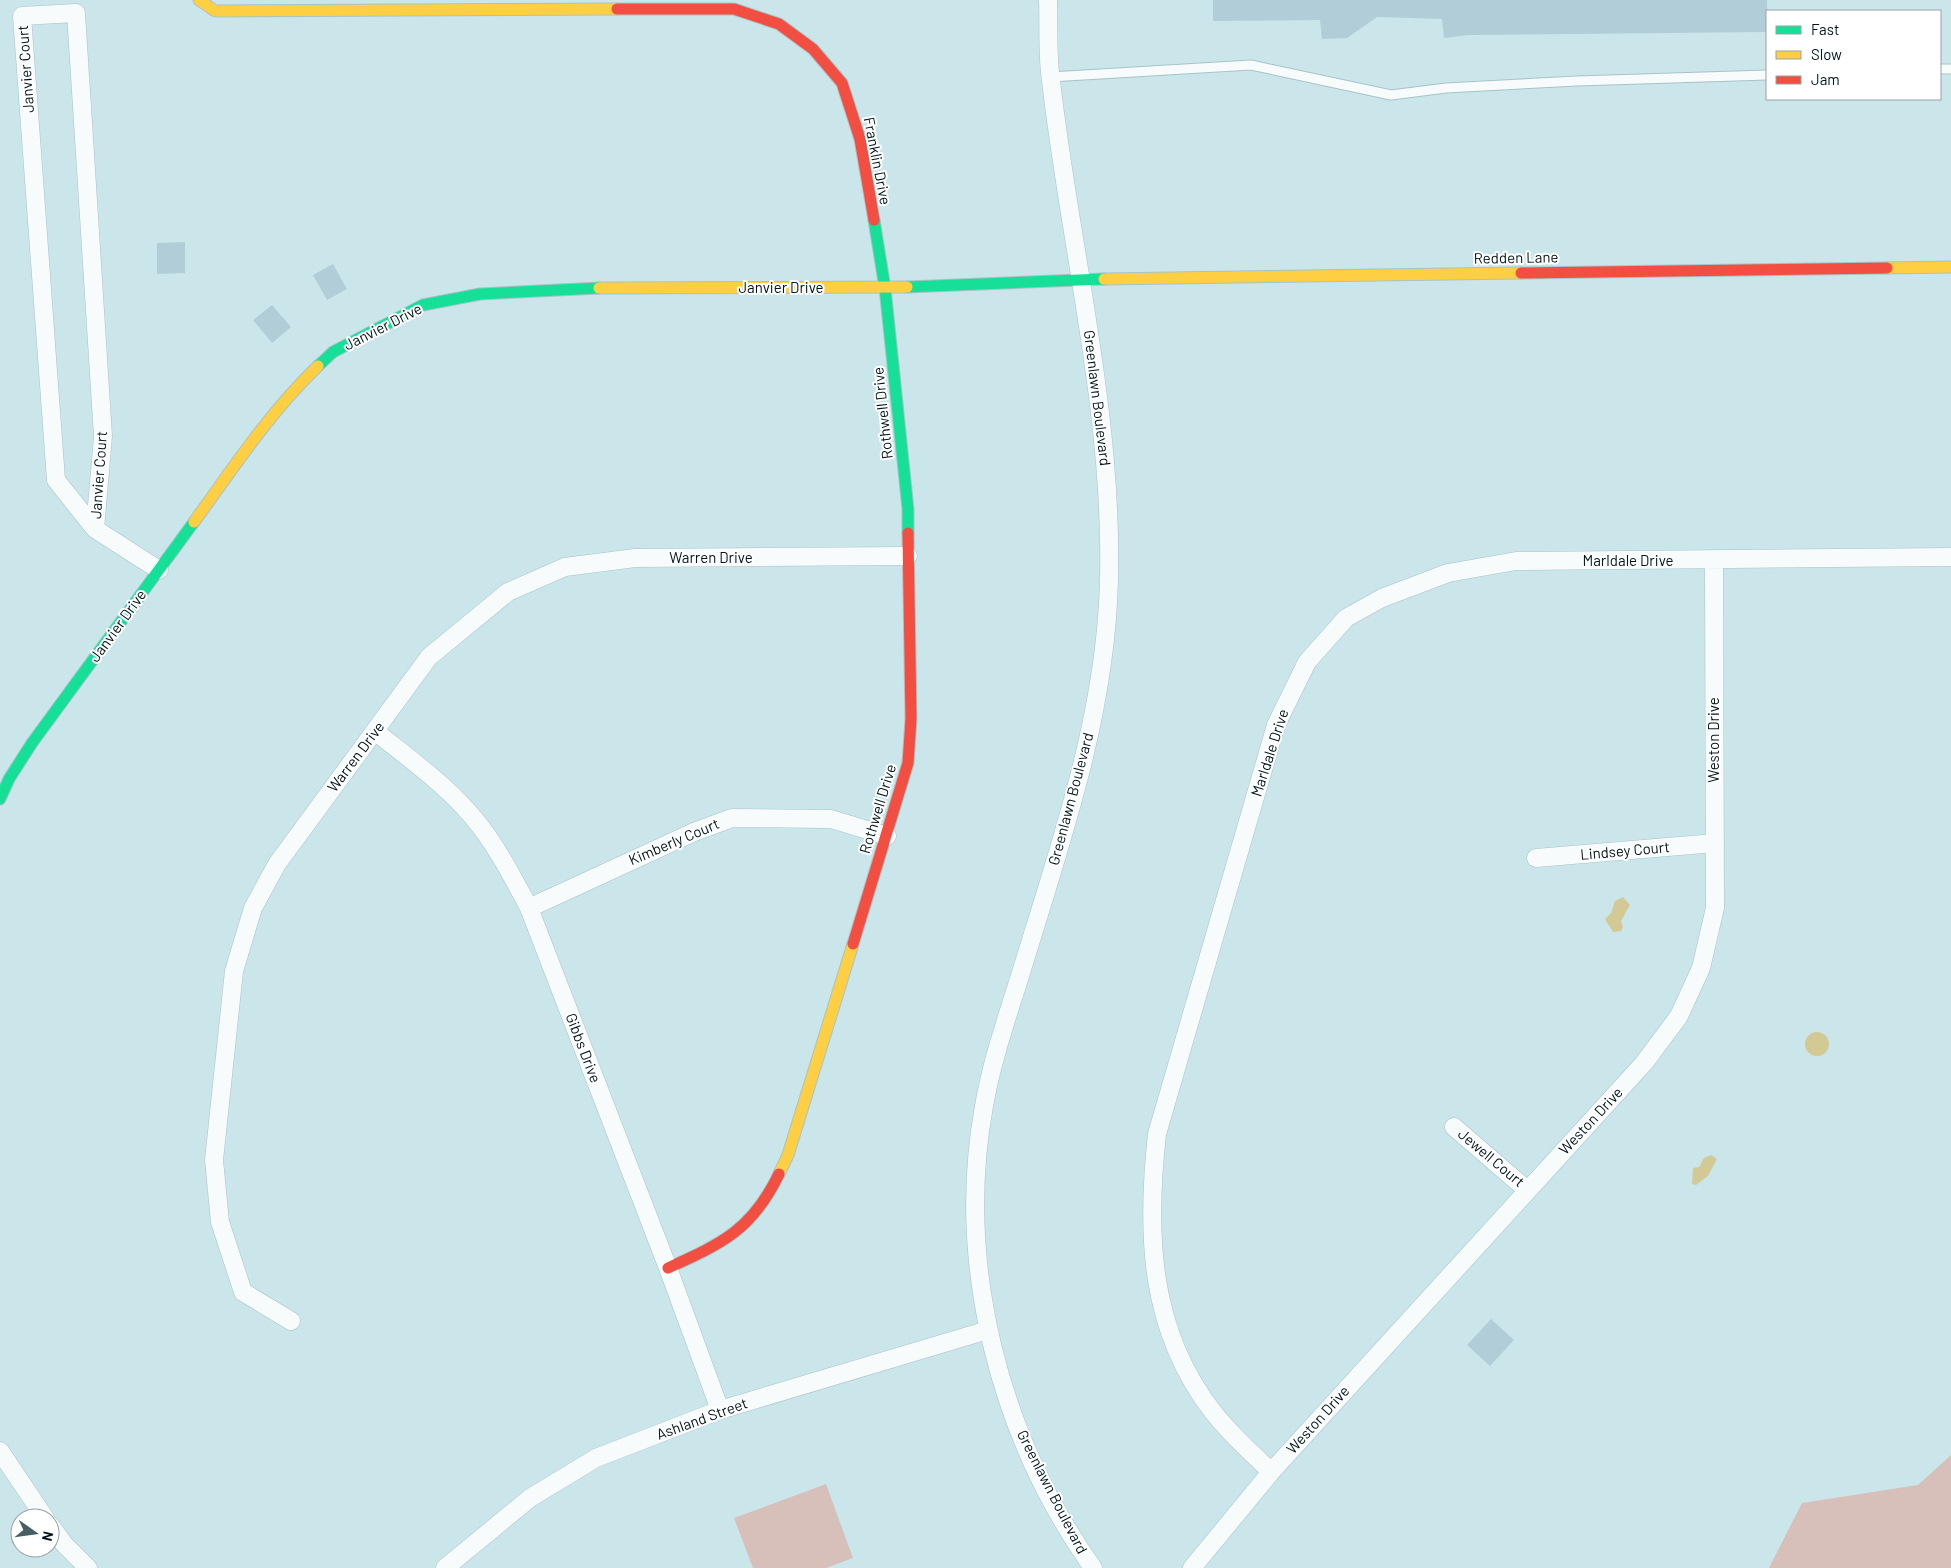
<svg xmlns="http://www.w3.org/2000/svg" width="1951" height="1568" viewBox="0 0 1951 1568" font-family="Barlow,sans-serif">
<rect width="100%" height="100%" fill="#cbe6eb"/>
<path fill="#d7bfba" d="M1951,1455V1568H1769L1802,1503L1918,1485Z
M826,1484L853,1558L826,1568H753L734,1518Z"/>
<path fill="#d3c994" d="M1623,897L1630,905L1621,921L1623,927L1621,931L1613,932L1605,919L1611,913L1615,901Z
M1805 1044a12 12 0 1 1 24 0a12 12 0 1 1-24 0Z
M1711,1155L1717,1159L1708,1176L1696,1185L1692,1184L1693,1168L1699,1167L1704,1158Z"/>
<path fill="#b1cdd8" d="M1213,0H1767V32L1469,35L1444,38L1442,19L1377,17L1347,38L1322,39L1320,20L1213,21Z
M185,242V273L157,274V243Z
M333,264L347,289L327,300L313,275Z
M272,305L291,327L272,343L253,320Z
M1491,1319L1514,1340L1490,1366L1467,1345Z"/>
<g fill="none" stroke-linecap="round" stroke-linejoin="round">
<g stroke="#a7c3c8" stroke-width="11">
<path id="lane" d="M1940,69H1951
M1050,77L1251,65L1391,95L1446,88L1577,81L1767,75"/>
</g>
<g stroke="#a7c3c8" stroke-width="19">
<path id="street" d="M1048,0C1049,27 1047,54 1051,81C1070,247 1113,411 1109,580C1106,713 1062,839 1023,966C1009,1012 992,1059 984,1106C955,1265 1000,1437 1093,1568
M95,529L103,436L76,13L22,16L56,480L95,529L159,570
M376,732C412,761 452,789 480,826C500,852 514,880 529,908L668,1268L720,1410
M1536,858L1715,843
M529,908L694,832L732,818L831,819L887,836
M1454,1127L1527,1190
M291,1321L243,1292L220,1222L214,1160L234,971L253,908L277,864L429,657L508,592L565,567L635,558L908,556
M0,1451L45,1518
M1271,1472C1252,1453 1230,1434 1213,1412C1149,1330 1146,1233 1157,1134L1276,725L1307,662L1346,618L1382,598L1448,573L1516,561L1951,557
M50,1525L64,1544L88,1568
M445,1568L530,1498L596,1458L720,1410L988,1330
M1192,1568L1271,1472L1644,1063L1679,1016L1701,968L1715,908L1714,560"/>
</g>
<g stroke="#a7c3c8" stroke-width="13">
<path id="fast" d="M874,220L885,288L908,509V533
M907,287L1104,279
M318,366L333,352L423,305L480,294L599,288
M0,799L9,779L32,743L194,522"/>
</g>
<g stroke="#a7c3c8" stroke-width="13">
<path id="slow" d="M199,0L215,11L617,9
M1887,268L1951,267
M1104,279L1521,273
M599,288L907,287
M194,522C233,468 270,412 318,366
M779,1174L788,1155L853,944"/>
</g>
<g stroke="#a7c3c8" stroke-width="13">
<path id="jam" d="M617,9H734L779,24L813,49L842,83L860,139L874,220
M1521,273L1887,268
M853,944L908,763L911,719L908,533
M668,1268C723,1243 752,1230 779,1174"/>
</g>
<use href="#lane" stroke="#f7fbfc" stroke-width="9"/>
<use href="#street" stroke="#f7fbfc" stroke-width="18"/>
<use href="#fast" stroke="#16e098" stroke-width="11"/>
<use href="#slow" stroke="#ffcf43" stroke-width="11"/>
<use href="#jam" stroke="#f24e42" stroke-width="11"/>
</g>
<g text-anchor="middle" stroke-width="4" stroke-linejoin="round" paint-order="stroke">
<g font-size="15" fill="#00151a" stroke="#fff">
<text transform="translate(26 69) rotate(-94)" y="5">Janvier Court</text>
<text transform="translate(877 161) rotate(79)" y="5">Franklin Drive</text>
<text transform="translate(1516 258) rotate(-1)" y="5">Redden Lane</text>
<text x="781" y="293">Janvier Drive</text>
<text transform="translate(383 327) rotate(-27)" y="5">Janvier Drive</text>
<text transform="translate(1097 398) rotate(83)" y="5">Greenlawn Boulevard</text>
<text transform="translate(883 413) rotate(-96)" y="5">Rothwell Drive</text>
<text transform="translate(99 475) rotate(-86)" y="5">Janvier Court</text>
<text x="711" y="563">Warren Drive</text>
<text x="1628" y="566">Marldale Drive</text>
<text transform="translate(118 626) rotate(-54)" y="5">Janvier Drive</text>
<text transform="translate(1714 740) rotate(-90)" y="5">Weston Drive</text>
<text transform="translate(1270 753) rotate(-72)" y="5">Marldale Drive</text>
<text transform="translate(356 757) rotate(-53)" y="5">Warren Drive</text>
<text transform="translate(1071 799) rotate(-75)" y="5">Greenlawn Boulevard</text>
<text transform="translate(878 809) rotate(-73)" y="5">Rothwell Drive</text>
<text transform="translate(674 842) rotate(-23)" y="5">Kimberly Court</text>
<text transform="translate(1625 851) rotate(-5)" y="5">Lindsey Court</text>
<text transform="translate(583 1048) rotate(69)" y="5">Gibbs Drive</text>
<text transform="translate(1591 1121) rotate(-47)" y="5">Weston Drive</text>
<text transform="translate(1491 1158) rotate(40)" y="5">Jewell Court</text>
<text transform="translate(702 1419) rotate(-20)" y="5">Ashland Street</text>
<text transform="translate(1318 1420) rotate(-48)" y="5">Weston Drive</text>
<text transform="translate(1052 1492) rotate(63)" y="5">Greenlawn Boulevard</text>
</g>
</g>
<rect x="1766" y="10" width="175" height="90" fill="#ffffff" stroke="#99a1a3"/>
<rect x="1776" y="26" width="25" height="8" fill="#16e098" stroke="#99a1a3"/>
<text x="1811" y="35" font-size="15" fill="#00151a">Fast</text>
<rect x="1776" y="51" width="25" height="8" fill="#ffcf43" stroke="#99a1a3"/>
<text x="1811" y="60" font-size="15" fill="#00151a">Slow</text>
<rect x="1776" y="76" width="25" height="8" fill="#f24e42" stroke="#99a1a3"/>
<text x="1811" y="85" font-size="15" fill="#00151a">Jam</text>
<g transform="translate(35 1533) rotate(104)"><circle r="24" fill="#ffffff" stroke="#99a1a3"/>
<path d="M0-4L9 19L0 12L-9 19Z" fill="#475e63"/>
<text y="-8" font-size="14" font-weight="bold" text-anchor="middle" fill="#00151a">N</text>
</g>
</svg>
